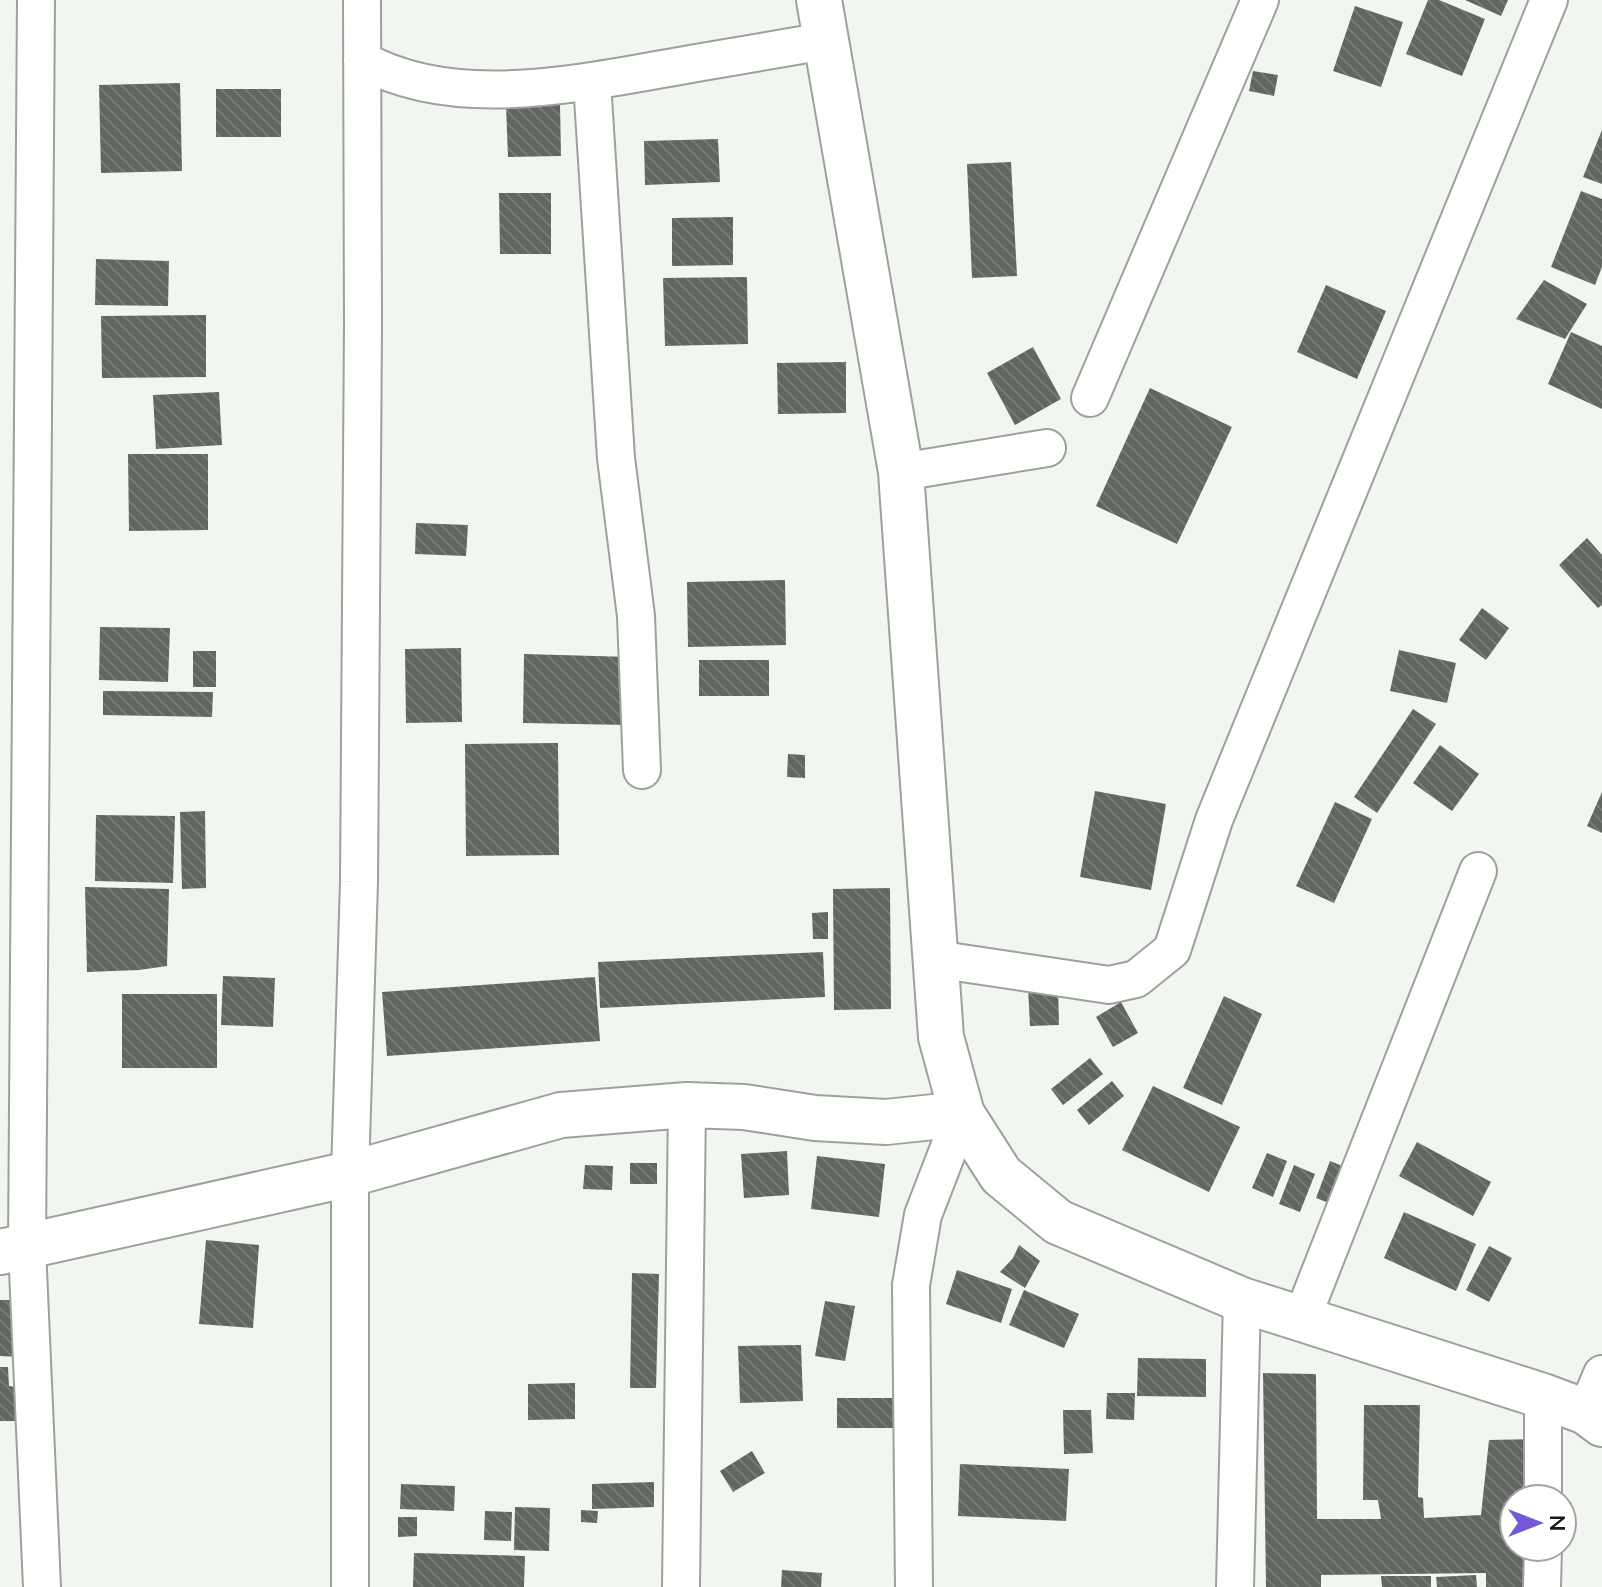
<svg xmlns="http://www.w3.org/2000/svg" width="1602" height="1587" viewBox="0 0 1602 1587" font-family="Mulish,sans-serif">
<defs>
<pattern id="building-back-hatch" width="6" height="6" patternUnits="userSpaceOnUse" patternTransform="scale(2)"><rect width="6" height="6" fill="#616660"/><path d="M-1 5l2 2M0 0l6 6M5-1l2 2" fill="none" stroke="#777b76"/></pattern>
</defs>
<rect width="100%" height="100%" fill="#f1f7f0"/>
<path fill="url(#building-back-hatch)" d="M1428,0H1439L1485,19L1462,76L1406,54Z
M1465,0H1508L1501,16Z
M1355,6L1403,22L1381,87L1333,71Z
M1253,71L1278,75L1274,96L1249,91Z
M180,83L182,171L101,173L99,85Z
M216,89H281V137H216Z
M560,104L561,156L508,157L506,106Z
M1602,130V184L1583,177Z
M718,139L720,182L645,185L644,141Z
M1011,162L1017,276L972,278L967,164Z
M1581,191L1602,199V267L1595,285L1551,267Z
M499,193H551V254H500Z
M733,217V265L672,266V218Z
M96,259L169,261L168,306L95,305Z
M747,277L748,344L665,346L663,278Z
M1544,280L1587,304L1565,339L1516,319Z
M1326,285L1386,311L1357,379L1297,352Z
M206,315V377L102,378L101,316Z
M1571,332L1602,346V409L1548,384Z
M1033,347L1061,399L1015,425L987,373Z
M846,362V413L778,414L777,363Z
M1150,388L1232,427L1177,544L1096,506Z
M219,392L222,445L156,449L153,395Z
M128,454H208V530L129,531Z
M416,523L468,525L466,556L415,554Z
M1587,538L1602,555V605L1598,608L1559,565Z
M785,580L786,645L688,647L687,582Z
M1482,608L1509,628L1486,660L1459,640Z
M100,627L170,628L168,682L99,680Z
M461,648L462,722L406,723L405,649Z
M1399,650L1456,663L1447,703L1390,691Z
M193,651H216V687H193Z
M524,654L630,657L628,725L523,723Z
M699,660H769V696H699Z
M103,691L213,692L212,717L103,715Z
M1413,709L1436,724L1377,813L1354,797Z
M558,743L559,855L466,856L465,744Z
M1440,745L1479,774L1452,811L1413,783Z
M788,754L805,755V778L787,777Z
M1095,791L1166,804L1151,890L1080,877Z
M1602,792V833L1587,826Z
M1335,802L1372,819L1334,903L1296,886Z
M205,811L206,888L182,889L180,812Z
M96,815L175,816L173,883L95,881Z
M85,887L169,889L167,966L139,970L87,972Z
M890,888L891,1009L834,1010L833,889Z
M828,912V939H813L812,913Z
M823,952L825,997L600,1008L598,962Z
M223,976L275,978L273,1027L221,1025Z
M595,977L600,1041L387,1056L382,992Z
M1058,986L1059,1025L1030,1026L1028,987Z
M122,994H217V1068H122Z
M1224,996L1262,1014L1222,1105L1183,1088Z
M1121,1002L1138,1033L1113,1047L1096,1017Z
M1090,1058L1103,1074L1063,1105L1051,1089Z
M1112,1081L1124,1096L1089,1125L1077,1110Z
M1153,1086L1240,1127L1209,1192L1122,1150Z
M1417,1142L1491,1182L1473,1216L1399,1176Z
M787,1151L789,1195L744,1198L741,1154Z
M1267,1153L1287,1161L1273,1197L1252,1188Z
M817,1156L885,1164L879,1217L811,1209Z
M1330,1161L1352,1170L1339,1207L1316,1198Z
M630,1163H657V1184H630Z
M585,1165L613,1166L612,1190L583,1189Z
M1294,1165L1315,1174L1300,1212L1279,1204Z
M1404,1212L1476,1244L1456,1291L1384,1258Z
M206,1240L259,1245L253,1328L199,1324Z
M1019,1245L1040,1261L1025,1288L1000,1272L1013,1258Z
M1489,1246L1512,1258L1489,1302L1466,1290Z
M957,1270L1012,1289L1001,1323L946,1304Z
M632,1273L659,1274L656,1388H630Z
M1024,1290L1079,1314L1064,1348L1009,1325Z
M0,1300H19V1357L0,1356Z
M825,1301L855,1306L845,1361L815,1356Z
M801,1345L803,1401L740,1403L738,1346Z
M1138,1358L1206,1359V1397L1137,1396Z
M0,1367H8L9,1386L15,1387V1421H0Z
M1263,1373L1316,1374L1317,1519H1381L1378,1500H1363L1364,1405H1420L1418,1497L1423,1498L1424,1518L1481,1515L1489,1440L1540,1439V1499H1514V1547H1540V1587H1486V1573L1321,1575V1587H1266Z
M575,1383V1419L528,1420V1384Z
M1107,1393H1135L1134,1420L1106,1419Z
M837,1398H909V1428H837Z
M1063,1410H1091L1093,1453L1064,1454Z
M752,1451L765,1473L733,1492L720,1471Z
M960,1464L1069,1469L1066,1521L958,1516Z
M654,1482V1507L592,1509V1484Z
M401,1484L455,1486L454,1511L400,1509Z
M515,1507L550,1508L549,1551L514,1550Z
M581,1510L598,1511L597,1523L581,1522Z
M485,1511L512,1512L511,1541L484,1540Z
M398,1517H417V1536L398,1537Z
M414,1553L525,1556L524,1587H413Z
M782,1570L822,1573L821,1587H781Z
M1476,1575L1477,1587H1437L1436,1577Z
M1381,1576H1431V1587H1382Z"/>
<g fill="none" stroke-linecap="round" stroke-linejoin="round">
<g stroke="#9ca29a" stroke-width="40">
<path id="street" d="M36,0L27,1248L42,1587
M362,60C453,111 576,84 674,67C724,58 774,50 825,41
M592,82L616,458L636,616L642,770
M1090,398L1260,0
M901,472L1047,448
M935,959L1109,985L1136,979L1172,950L1214,820L1549,0
M1302,1318L1478,871
M1586,1412L1602,1374
M1543,1499V1396
M350,1587V1174L359,882L363,325L362,0
M681,1587L687,1105
M914,1587L911,1285L923,1215L962,1114
M1235,1587L1242,1300
M1542,1587L1543,1547"/>
</g>
<g stroke="#9ca29a" stroke-width="48">
<path id="secondary" d="M819,0L901,472L941,1037L962,1114L1001,1175L1058,1222L1242,1300L1543,1396L1586,1412L1602,1424
M0,1252L350,1174L561,1115L687,1105L744,1107L815,1118L886,1122L962,1114"/>
</g>
<use href="#street" stroke="#fff" stroke-width="36"/>
<use href="#secondary" stroke="#fff" stroke-width="44"/>
</g>
<g transform="translate(1538 1523) rotate(90)"><circle r="38" fill="#ffffff" stroke="#a3a3a2" stroke-width="2"/>
<path d="M0-6L14 30L0 20L-14 30Z" fill="#7359d3"/>
<text y="-12" font-size="22" font-weight="bold" text-anchor="middle" fill="#181a17">N</text>
</g>
</svg>
